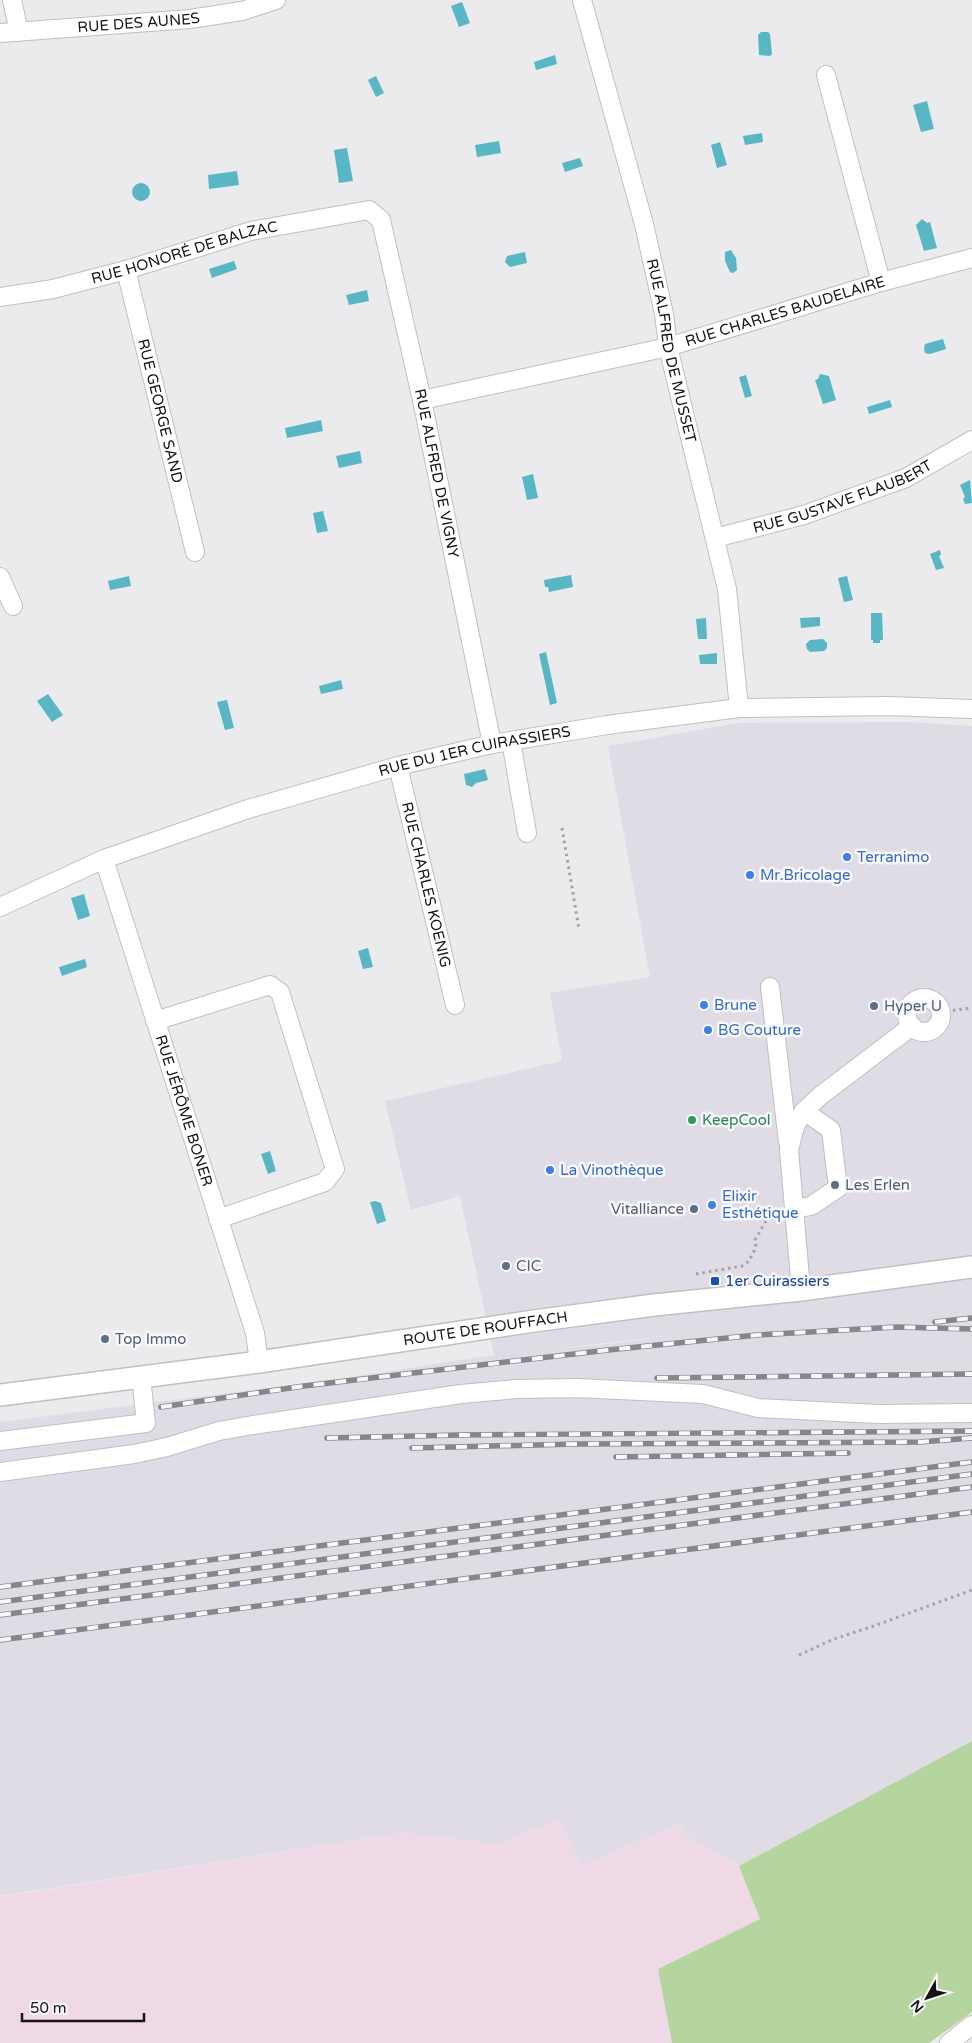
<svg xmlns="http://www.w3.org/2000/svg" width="972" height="2043" viewBox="0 0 972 2043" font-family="'Varela Round',sans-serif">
<rect width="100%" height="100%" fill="#ebeaed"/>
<path fill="#dfdce6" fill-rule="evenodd" d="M910,722L972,726V1741L739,1866L685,1835L679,1824L580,1867L560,1819L498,1844L401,1833L0,1896V1422L339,1379L494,1355L460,1196L411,1210L385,1101L562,1061L550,993L650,977L608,746L738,723ZM673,1335L601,1345L551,1349H552Z"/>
<path fill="#f0d9e6" d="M560,1819L581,1867L679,1824L685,1835L739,1866L760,1919L658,1969L672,2043H0V1897L401,1833L498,1844Z"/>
<path fill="#b4d59d" d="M972,1741V2012L929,2043H672L658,1969L760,1919L739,1866Z"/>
<path fill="#59b6c5" d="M462,2L470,23L459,27L451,6Z
M761,32H768L770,34L772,54L770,56L759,55L758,35Z
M555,55L557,64L536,70L534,62Z
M376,76L384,93L376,97L368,80Z
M927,101L934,129L921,132L913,105Z
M762,133L763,142L745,145L743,136Z
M499,141L501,153L477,157L475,145Z
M720,142L727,165L717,168L711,145Z
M347,148L353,181L339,183L334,150Z
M580,158L583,166L565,172L562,163Z
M237,171L239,185L209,189L208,175Z
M132 192a9 9 0 1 1 18 0a9 9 0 1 1-18 0Z
M922,219L927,223L930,222L937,248L924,251L916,225Z
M731,250L736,258L737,270L733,273L730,272L725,261V252Z
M525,252L527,263L510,267L505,262L507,256Z
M234,261L237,269L212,278L209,269Z
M367,290L369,301L349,305L346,295Z
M943,339L946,349L930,354L925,353L924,349L925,344Z
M820,374L829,376L836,400L823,404L815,380L818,379Z
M746,375L752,396L745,398L739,377Z
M890,400L892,407L869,414L867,407Z
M321,420L323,431L287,438L285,428Z
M360,451L362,463L339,468L336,456Z
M533,474L538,498L527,500L522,477Z
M970,480L972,503L965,504L963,499L965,497L960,485Z
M323,511L328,531L317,533L313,513Z
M940,550L941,555L939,556L944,568L936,570L930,554Z
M571,575L573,587L549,592L548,587H545L544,580Z
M129,576L131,586L110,590L108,581Z
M847,576L853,600L844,602L838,578Z
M871,613H882L883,640H880V643H873V640H871Z
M820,617V626L801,628L800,618Z
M706,618L707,639H698L696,619Z
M823,639L827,643V648L824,651L810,652L807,649L806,644L810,640Z
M546,652L557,703L550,705L539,654Z
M717,653V664H700L699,655Z
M341,680L343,689L321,694L319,686Z
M48,694L63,715L52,722L37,701Z
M227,700L234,728L225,730L217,702Z
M485,769L488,780L476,783L472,787L466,785L464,774Z
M84,894L90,916L78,920L71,898Z
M368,948L373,967L363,969L358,951Z
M85,959L87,967L62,976L59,967Z
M270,1151L276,1171L268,1174L261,1154Z
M375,1201L381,1203L386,1221L377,1224L370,1202Z"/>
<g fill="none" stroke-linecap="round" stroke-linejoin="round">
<g stroke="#c0bfc2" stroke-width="20">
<g id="minor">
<path d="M12,0L19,32"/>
<path id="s1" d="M582,0L644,224L664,314L668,347L727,589L739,708"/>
<path id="s2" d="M0,33L190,19L242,11L276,0"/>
<path d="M826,75L881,282"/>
<path id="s3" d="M126,270L195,552"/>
<path id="s4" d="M0,297L53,289L126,270L251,231L369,210L381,220L422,400L492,744"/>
<path id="s5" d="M422,400L668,347L881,282L972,258"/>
<path id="s6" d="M715,538L804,515L906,478L972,440"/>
<path d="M0,577L13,606"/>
<path d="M511,741L527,833"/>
<path id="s7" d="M398,766L455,1005"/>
<path id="s8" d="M104,859L255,1333L259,1362"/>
<path id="s9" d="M0,907L104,859L248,809L398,766L492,744L607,725L739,708L889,706L972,709"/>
<path d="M770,987L788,1142"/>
<circle cx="924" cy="1015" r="17"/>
<path d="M155,1021L270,985L280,992L335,1169L325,1182L218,1219"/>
<path d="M794,1209L811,1206L838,1188L831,1130L804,1111"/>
<path d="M801,1290L789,1150L795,1126L804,1111L820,1096L912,1026"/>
<path d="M0,1441L146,1423L141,1377"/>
<path d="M0,1472L134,1454L167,1447L219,1431L253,1425L461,1394L517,1389L577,1388L703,1394L758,1408L879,1414L972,1413"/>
<path d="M949,2043L972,2025"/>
</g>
</g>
<g stroke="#c0bfc2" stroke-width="24">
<g id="major">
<path id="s10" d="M0,1395L259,1362L534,1321L654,1305L801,1290L972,1267"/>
</g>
</g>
<path stroke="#a3a2a5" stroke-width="3" stroke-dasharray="2.5 4" stroke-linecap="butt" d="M562,828L579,929
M940,1012L972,1008
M696,1274L742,1266L749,1261L756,1247L755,1240L767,1219
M799,1655L834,1639L874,1626L972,1590"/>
<use href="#minor" stroke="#fff" stroke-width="18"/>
<use href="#major" stroke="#fff" stroke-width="21"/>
<g stroke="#878688" stroke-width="5.5">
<path id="rail" d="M935,1322L972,1318
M657,1378L972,1374
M161,1407L304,1386L608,1350L757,1335L896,1327L972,1329
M327,1438L460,1435L972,1431
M412,1448L576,1444L920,1442L972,1438
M616,1457L848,1453
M0,1587L972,1462
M0,1602L972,1474
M0,1615L972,1487
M0,1640L972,1512"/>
</g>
<use href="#rail" stroke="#f8f7fa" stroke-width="4" stroke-dasharray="11" stroke-linecap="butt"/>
</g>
<g fill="#3f7fe0" stroke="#f8f7fa" stroke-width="2">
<circle cx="847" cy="857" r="5"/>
<circle cx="750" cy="875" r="5"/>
<circle cx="704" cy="1005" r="5"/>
<circle cx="708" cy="1030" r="5"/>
<circle cx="550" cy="1170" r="5"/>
<circle cx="712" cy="1205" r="5"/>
</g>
<g fill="#5c6f8a" stroke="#f8f7fa" stroke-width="2">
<circle cx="874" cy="1006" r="5"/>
<circle cx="835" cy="1185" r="5"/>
<circle cx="694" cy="1209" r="5"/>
<circle cx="506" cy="1266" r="5"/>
<circle cx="105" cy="1339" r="5"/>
</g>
<circle fill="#2e9e5b" stroke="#f8f7fa" stroke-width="2" cx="692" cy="1120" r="5"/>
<rect fill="#1a4fb4" stroke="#f8f7fa" stroke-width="2" x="710" y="1276" width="10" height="10" rx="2.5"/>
<g text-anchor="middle" stroke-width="5" stroke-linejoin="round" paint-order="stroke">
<g font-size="15" fill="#151415" stroke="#f8f7fa">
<text dy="5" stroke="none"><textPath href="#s2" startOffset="139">RUE DES AUNES</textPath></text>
<text dy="5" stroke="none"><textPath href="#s4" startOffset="190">RUE HONORÉ DE BALZAC</textPath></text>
<text dy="5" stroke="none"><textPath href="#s5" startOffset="374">RUE CHARLES BAUDELAIRE</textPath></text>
<text dy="5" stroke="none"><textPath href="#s1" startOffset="362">RUE ALFRED DE MUSSET</textPath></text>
<text dy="5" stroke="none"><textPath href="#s3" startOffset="145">RUE GEORGE SAND</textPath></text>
<text dy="5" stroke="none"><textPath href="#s4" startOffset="655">RUE ALFRED DE VIGNY</textPath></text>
<text dy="5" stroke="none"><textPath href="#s6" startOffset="134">RUE GUSTAVE FLAUBERT</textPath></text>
<text dy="5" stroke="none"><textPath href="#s9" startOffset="501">RUE DU 1ER CUIRASSIERS</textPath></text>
<text dy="5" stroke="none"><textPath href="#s7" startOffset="122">RUE CHARLES KOENIG</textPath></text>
<text dy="5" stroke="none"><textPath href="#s8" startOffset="264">RUE JÉRÔME BONER</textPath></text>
<text dy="5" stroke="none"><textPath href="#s10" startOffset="490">ROUTE DE ROUFFACH</textPath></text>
</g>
<g font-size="15" fill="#366cbe" stroke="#f8f7fa" text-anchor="start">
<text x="857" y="862">Terranimo</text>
<text x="760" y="880">Mr.Bricolage</text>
<text x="714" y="1010">Brune</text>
<text x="718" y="1035">BG Couture</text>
<text x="560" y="1175">La Vinothèque</text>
<text x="722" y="1201">Elixir<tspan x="722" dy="17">Esthétique</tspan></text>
</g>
<g font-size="15" fill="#4e5e75" stroke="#f8f7fa" text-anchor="start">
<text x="884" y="1011">Hyper U</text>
<text x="845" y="1190">Les Erlen</text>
<text x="684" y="1214" text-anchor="end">Vitalliance</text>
<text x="516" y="1271">CIC</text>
<text x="115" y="1344">Top Immo</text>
</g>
<g font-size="15" fill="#27864d" stroke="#f8f7fa" text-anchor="start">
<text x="702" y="1125">KeepCool</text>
</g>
<g font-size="15" fill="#164399" stroke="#f8f7fa" text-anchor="start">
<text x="725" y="1286">1er Cuirassiers</text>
</g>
</g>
<g transform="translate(927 1998) rotate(230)" stroke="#f8f7fa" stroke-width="4" paint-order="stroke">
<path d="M0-4L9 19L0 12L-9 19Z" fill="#151415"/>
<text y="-8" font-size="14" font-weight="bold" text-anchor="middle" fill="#151415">N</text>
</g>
<path d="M22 2013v8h122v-8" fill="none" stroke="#151415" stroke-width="2.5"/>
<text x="30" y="2013" font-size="15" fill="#151415" stroke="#f8f7fa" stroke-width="4" paint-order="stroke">50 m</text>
</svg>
